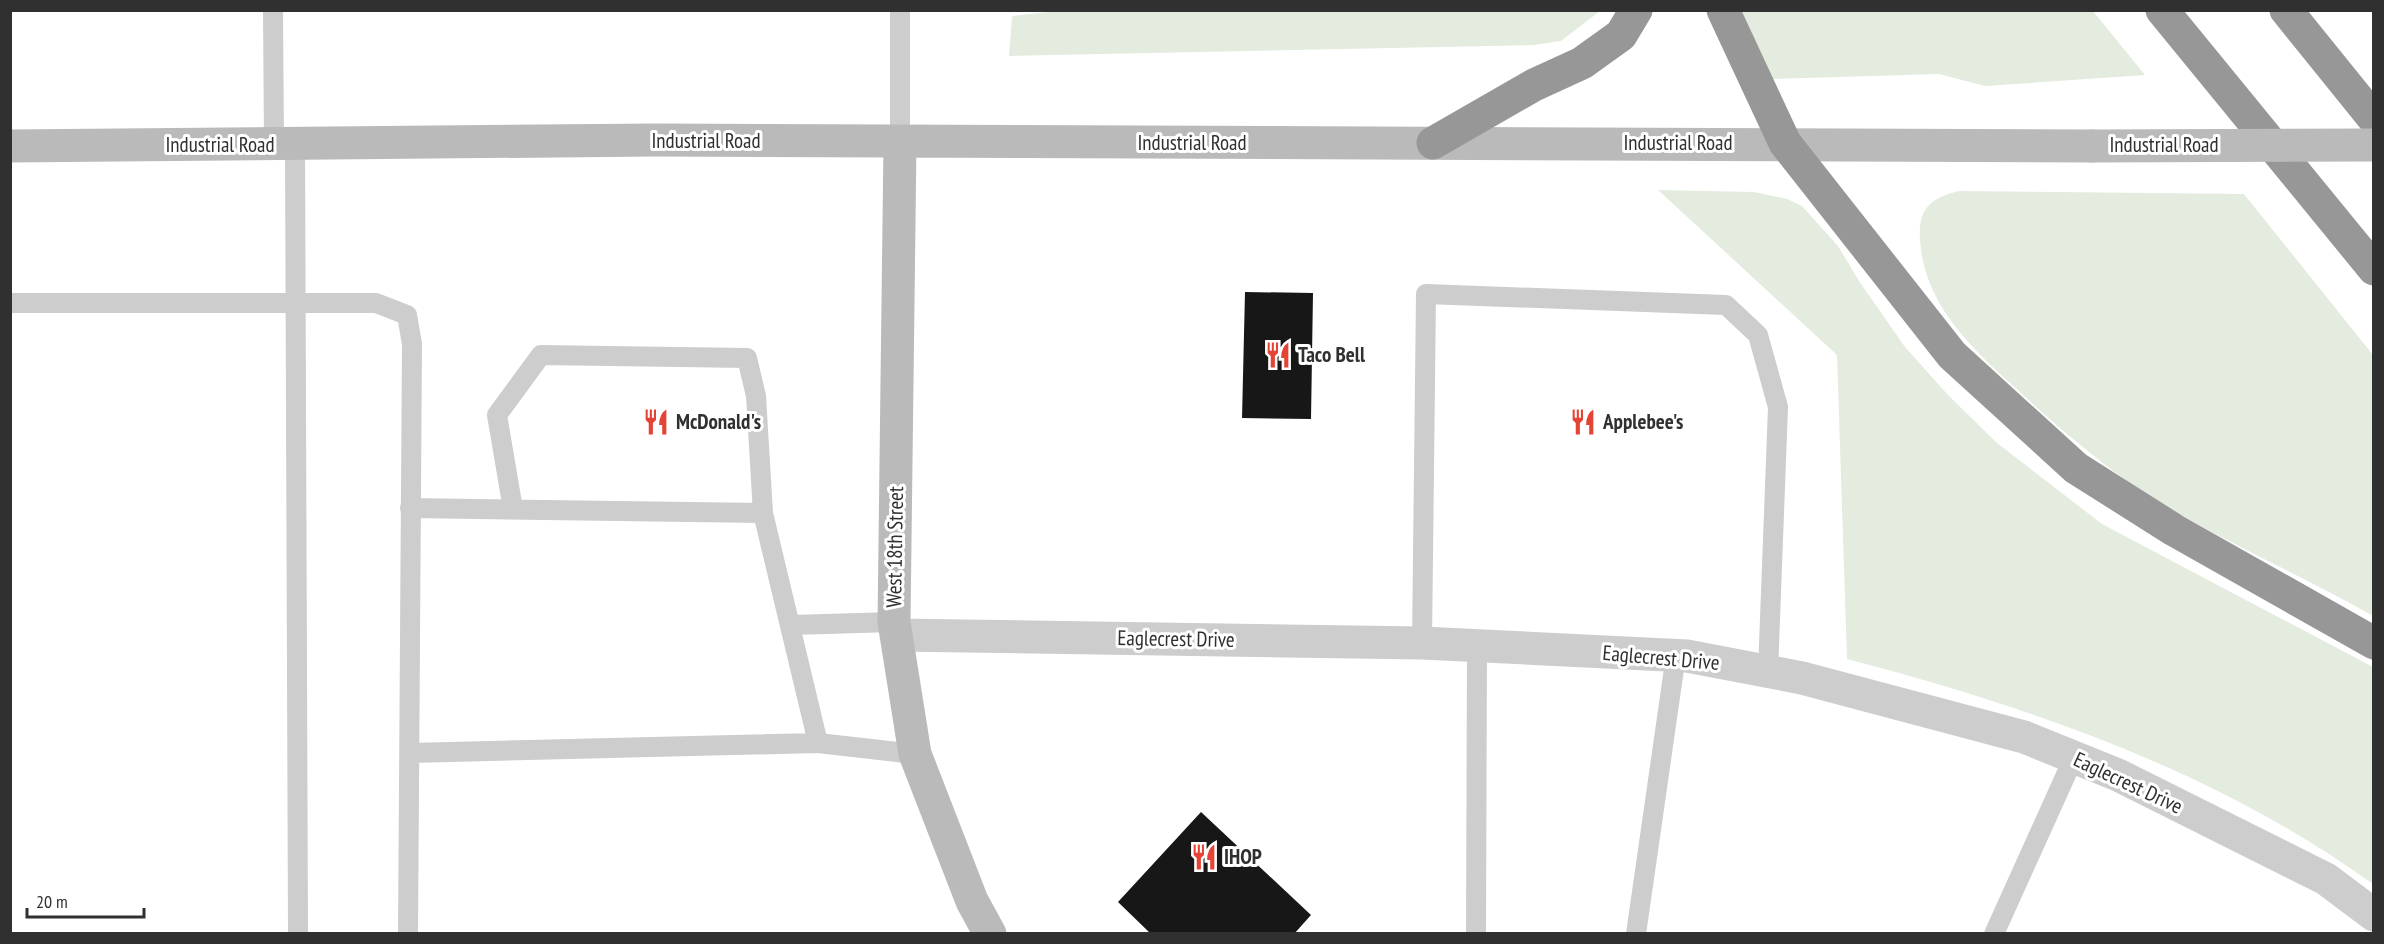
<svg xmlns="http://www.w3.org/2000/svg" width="2384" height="944" viewBox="0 0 2384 944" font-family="'PT Sans Narrow',sans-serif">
<rect width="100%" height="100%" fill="#fff"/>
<path fill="#e3ecde" d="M1066,10H1600V11L1561,41L1534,45L1009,56L1012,16Z
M1739,11H2093L2145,75L1985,86L1939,74L1772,79Z
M1658,190L1754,192L1787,199L1802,206L1838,246L1859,281L1905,347L1948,395L1997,443L2102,524L2373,667V884C2218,772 2031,707 1847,659L1837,355Z
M1959,191L2244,194L2373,355V616C2287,567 2192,529 2112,470C2076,443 2042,413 2009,382C1966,343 1924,301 1920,240C1918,209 1930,198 1959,191Z"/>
<path fill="#171717" d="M1245,292L1313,293L1311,419L1242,418Z
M1201,812L1311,915L1294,934H1151L1118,902Z"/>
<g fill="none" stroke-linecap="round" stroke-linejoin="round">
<path stroke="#cdcdcd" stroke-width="20" d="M273,10L274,144
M900,142V10
M295,145L298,934
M10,303H376L407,315L412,344L408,934
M410,508L763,513L818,743L915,754
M513,509L497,415L541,355L747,358L756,396L763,513
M790,625L894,622
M1422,643L1426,294L1726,305L1758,335L1778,407L1768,672
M410,753L818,743
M1476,934L1477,646
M1636,934L1676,655
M1994,934L2074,757"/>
<path stroke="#cdcdcd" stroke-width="33" d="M897,635L1422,643L1687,656L1802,678L2024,737L2118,775L2326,879L2374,915"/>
<path stroke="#bababa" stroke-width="33" d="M900,142L894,622L915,754L972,901L990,934
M10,146L656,140L2092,146"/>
<path stroke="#979797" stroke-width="33" d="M1723,10L1785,143L1952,355L2076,468L2174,530L2374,643
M2162,10L2374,269
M2286,10L2374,119
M1433,143L1534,85L1582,63L1621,35L1636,10"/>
<path stroke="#bababa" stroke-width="33" d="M2092,146L2374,145"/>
</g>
<defs>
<g id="restaurant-bare" transform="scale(2.07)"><path d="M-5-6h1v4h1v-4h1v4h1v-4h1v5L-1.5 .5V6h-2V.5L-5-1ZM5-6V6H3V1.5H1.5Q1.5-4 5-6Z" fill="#e54334" stroke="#fff" stroke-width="2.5" paint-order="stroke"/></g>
</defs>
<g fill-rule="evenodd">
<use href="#restaurant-bare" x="1278" y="355"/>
<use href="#restaurant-bare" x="656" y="422"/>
<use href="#restaurant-bare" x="1583" y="422"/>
<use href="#restaurant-bare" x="1204" y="857"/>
</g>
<g text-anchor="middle" stroke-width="6" stroke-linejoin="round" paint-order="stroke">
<g font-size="21" fill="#303030" stroke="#fff">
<text x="706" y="148">Industrial Road</text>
<text x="1192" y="150">Industrial Road</text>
<text x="1678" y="150">Industrial Road</text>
<text x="220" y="152">Industrial Road</text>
<text x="2164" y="152">Industrial Road</text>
<text transform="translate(895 547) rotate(-89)" y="7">West 18th Street</text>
<text transform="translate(1176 639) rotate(1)" y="7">Eaglecrest Drive</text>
<text transform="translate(1661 658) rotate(5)" y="7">Eaglecrest Drive</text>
<text transform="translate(2128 783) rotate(25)" y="7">Eaglecrest Drive</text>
</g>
<g font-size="21" font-weight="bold" fill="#303030" stroke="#fff" text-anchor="start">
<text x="1298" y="362">Taco Bell</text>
<text x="676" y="429">McDonald's</text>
<text x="1603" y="429">Applebee's</text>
<text x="1224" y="864">IHOP</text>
</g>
</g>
<rect width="2384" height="944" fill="none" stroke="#303030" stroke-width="24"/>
<path d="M27 908v9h117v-9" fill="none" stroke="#303030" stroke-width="3"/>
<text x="36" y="908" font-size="18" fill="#303030" stroke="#ffffff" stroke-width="4.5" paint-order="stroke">20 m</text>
</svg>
